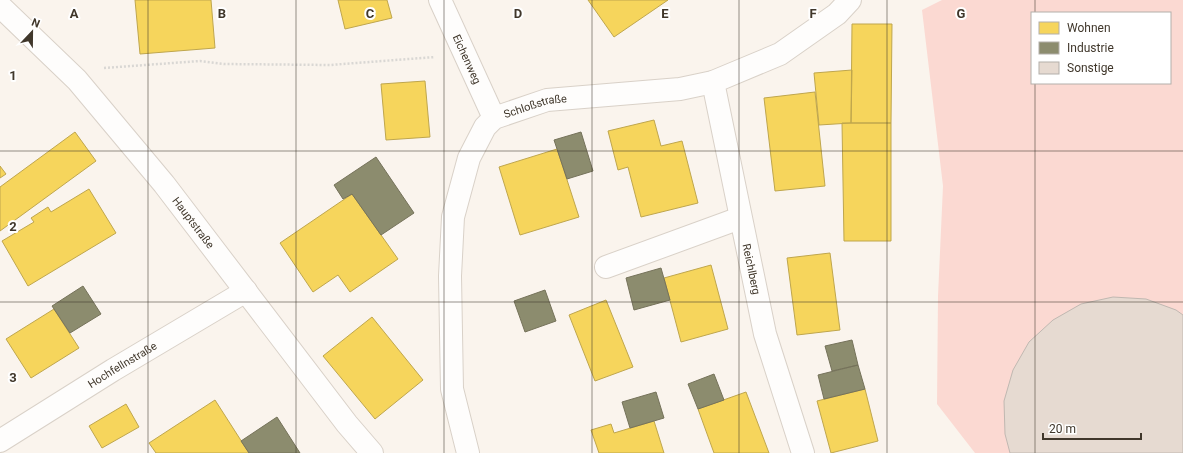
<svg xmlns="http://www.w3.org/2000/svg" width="1183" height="453" viewBox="0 0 1183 453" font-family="Roboto,sans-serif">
<rect width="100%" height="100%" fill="#faf4ed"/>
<path fill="#fbd9d2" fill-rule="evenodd" d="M942,0H1183V453H975L937,404L938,296L943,186L922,10ZM1032,13H1170V83H1032Z"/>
<path fill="#f6d55c" stroke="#bfa64d" d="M135,0H211L215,48L140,54Z
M338,0H387L392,18L345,29Z
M588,0H668L614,37Z
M852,24H892L891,123H851Z
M852,70L851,123L819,125L814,73Z
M425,81L430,137L386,140L381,84Z
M815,92L825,186L775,191L764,98Z
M654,120L661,146L682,141L698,203L641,217L628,167L618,170L608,131Z
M842,123H891V241H844Z
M75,132L96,161L0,231V187Z
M557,149L579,217L520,235L499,167Z
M0,166L6,174L0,178Z
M89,189L116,233L28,286L2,241L34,222L31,218L48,207L51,212Z
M352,194L398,259L350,292L338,275L313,292L280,243Z
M830,253L840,330L797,335L787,258Z
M711,265L728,329L681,342L664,278Z
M606,300L633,367L595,381L569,315Z
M54,309L79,348L31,378L6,339Z
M372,317L423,380L375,419L323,356Z
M865,389L878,441L831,453L817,401Z
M746,392L769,453H714L698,409Z
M215,400L249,453H156L149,443Z
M126,404L139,427L102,448L89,426Z
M654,421L664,453H599L591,430L611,424L614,433Z"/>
<path fill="#8c8c6e" stroke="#75725a" d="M581,132L593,171L567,179L554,140Z
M376,157L414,213L381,235L352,194L343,199L334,185Z
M661,268L670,300L634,310L626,278Z
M83,286L101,314L70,333L52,306Z
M545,290L556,321L525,332L514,301Z
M852,340L858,365L832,371L825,346Z
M858,365L865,389L824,399L818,375Z
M714,374L724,400L698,409L688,384Z
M656,392L664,418L630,428L622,402Z
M277,417L300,453H249L241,441Z"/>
<path fill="#e6dad1" stroke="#c0b8b1" d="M1113,297L1146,299L1176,310L1183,315V453H1010L1005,434L1004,401L1013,370L1029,342L1053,320L1081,304Z"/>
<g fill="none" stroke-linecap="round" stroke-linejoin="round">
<g stroke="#d9d1c8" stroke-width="24">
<g id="minor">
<path id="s1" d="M440,0L494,118"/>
<path id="s2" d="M713,82L765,334L803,453"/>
<path d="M606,267L740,218"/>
<path id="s3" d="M0,441L113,370L246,291"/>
<path id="s4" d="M468,453L452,389L450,276L453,217L469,158L485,127L494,118L547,100L680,89L713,82L780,54L837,14L850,0"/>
</g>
</g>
<g stroke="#d9d1c8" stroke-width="24">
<g id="major">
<path id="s5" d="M0,6L77,80L164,184L347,424L372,453"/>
</g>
</g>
<path stroke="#d9d7d4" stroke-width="2.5" stroke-dasharray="2 2" stroke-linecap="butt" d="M104,68L200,61L224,64L330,65L435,57"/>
<use href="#minor" stroke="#fefdfc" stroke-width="22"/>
<use href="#major" stroke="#fefdfc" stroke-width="22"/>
</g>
<path fill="none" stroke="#40372b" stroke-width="1" stroke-opacity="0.55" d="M148,0V453M296,0V453M444,0V453M592,0V453M739,0V453M887,0V453M1035,0V13M1035,83V453M0,151H1183M0,302H1183"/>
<g text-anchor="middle" stroke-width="4" stroke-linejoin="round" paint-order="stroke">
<g font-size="11" fill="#40372b" stroke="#fff">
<text dy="4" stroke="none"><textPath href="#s1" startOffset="65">Eichenweg</textPath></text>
<text dy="4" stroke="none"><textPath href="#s4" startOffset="390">Schloßstraße</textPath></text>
<text dy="4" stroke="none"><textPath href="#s5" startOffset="291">Hauptstraße</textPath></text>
<text dy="4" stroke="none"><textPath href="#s2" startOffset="191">Reichlberg</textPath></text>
<text dy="4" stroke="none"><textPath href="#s3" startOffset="144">Hochfellnstraße</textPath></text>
</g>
</g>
<g font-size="13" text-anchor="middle" font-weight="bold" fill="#40372b" stroke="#fff" stroke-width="4" stroke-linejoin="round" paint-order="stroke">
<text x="74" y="18">A</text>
<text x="222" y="18">B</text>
<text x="370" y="18">C</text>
<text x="518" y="18">D</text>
<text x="665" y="18">E</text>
<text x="813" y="18">F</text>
<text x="961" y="18">G</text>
<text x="13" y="80">1</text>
<text x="13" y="231">2</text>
<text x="13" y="382">3</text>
</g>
<rect x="1031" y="12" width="140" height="72" fill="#ffffff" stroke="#b3afaa"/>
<rect x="1039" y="22" width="20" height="12" fill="#f6d55c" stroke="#b3afaa"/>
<text x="1067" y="32" font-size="12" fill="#40372b">Wohnen</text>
<rect x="1039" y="42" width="20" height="12" fill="#8c8c6e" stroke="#b3afaa"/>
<text x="1067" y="52" font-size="12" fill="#40372b">Industrie</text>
<rect x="1039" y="62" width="20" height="12" fill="#e6dad1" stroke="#b3afaa"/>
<text x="1067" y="72" font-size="12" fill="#40372b">Sonstige</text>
<g transform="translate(32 32) rotate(22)" stroke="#ffffff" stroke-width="3" paint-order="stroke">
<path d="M0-3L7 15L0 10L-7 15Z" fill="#40372b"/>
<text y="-6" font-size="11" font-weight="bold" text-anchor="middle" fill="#40372b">N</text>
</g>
<path d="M1043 433v6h98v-6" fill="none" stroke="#40372b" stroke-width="2"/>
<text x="1049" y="433" font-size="12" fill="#40372b" stroke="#ffffff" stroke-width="3" paint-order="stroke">20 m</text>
</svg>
